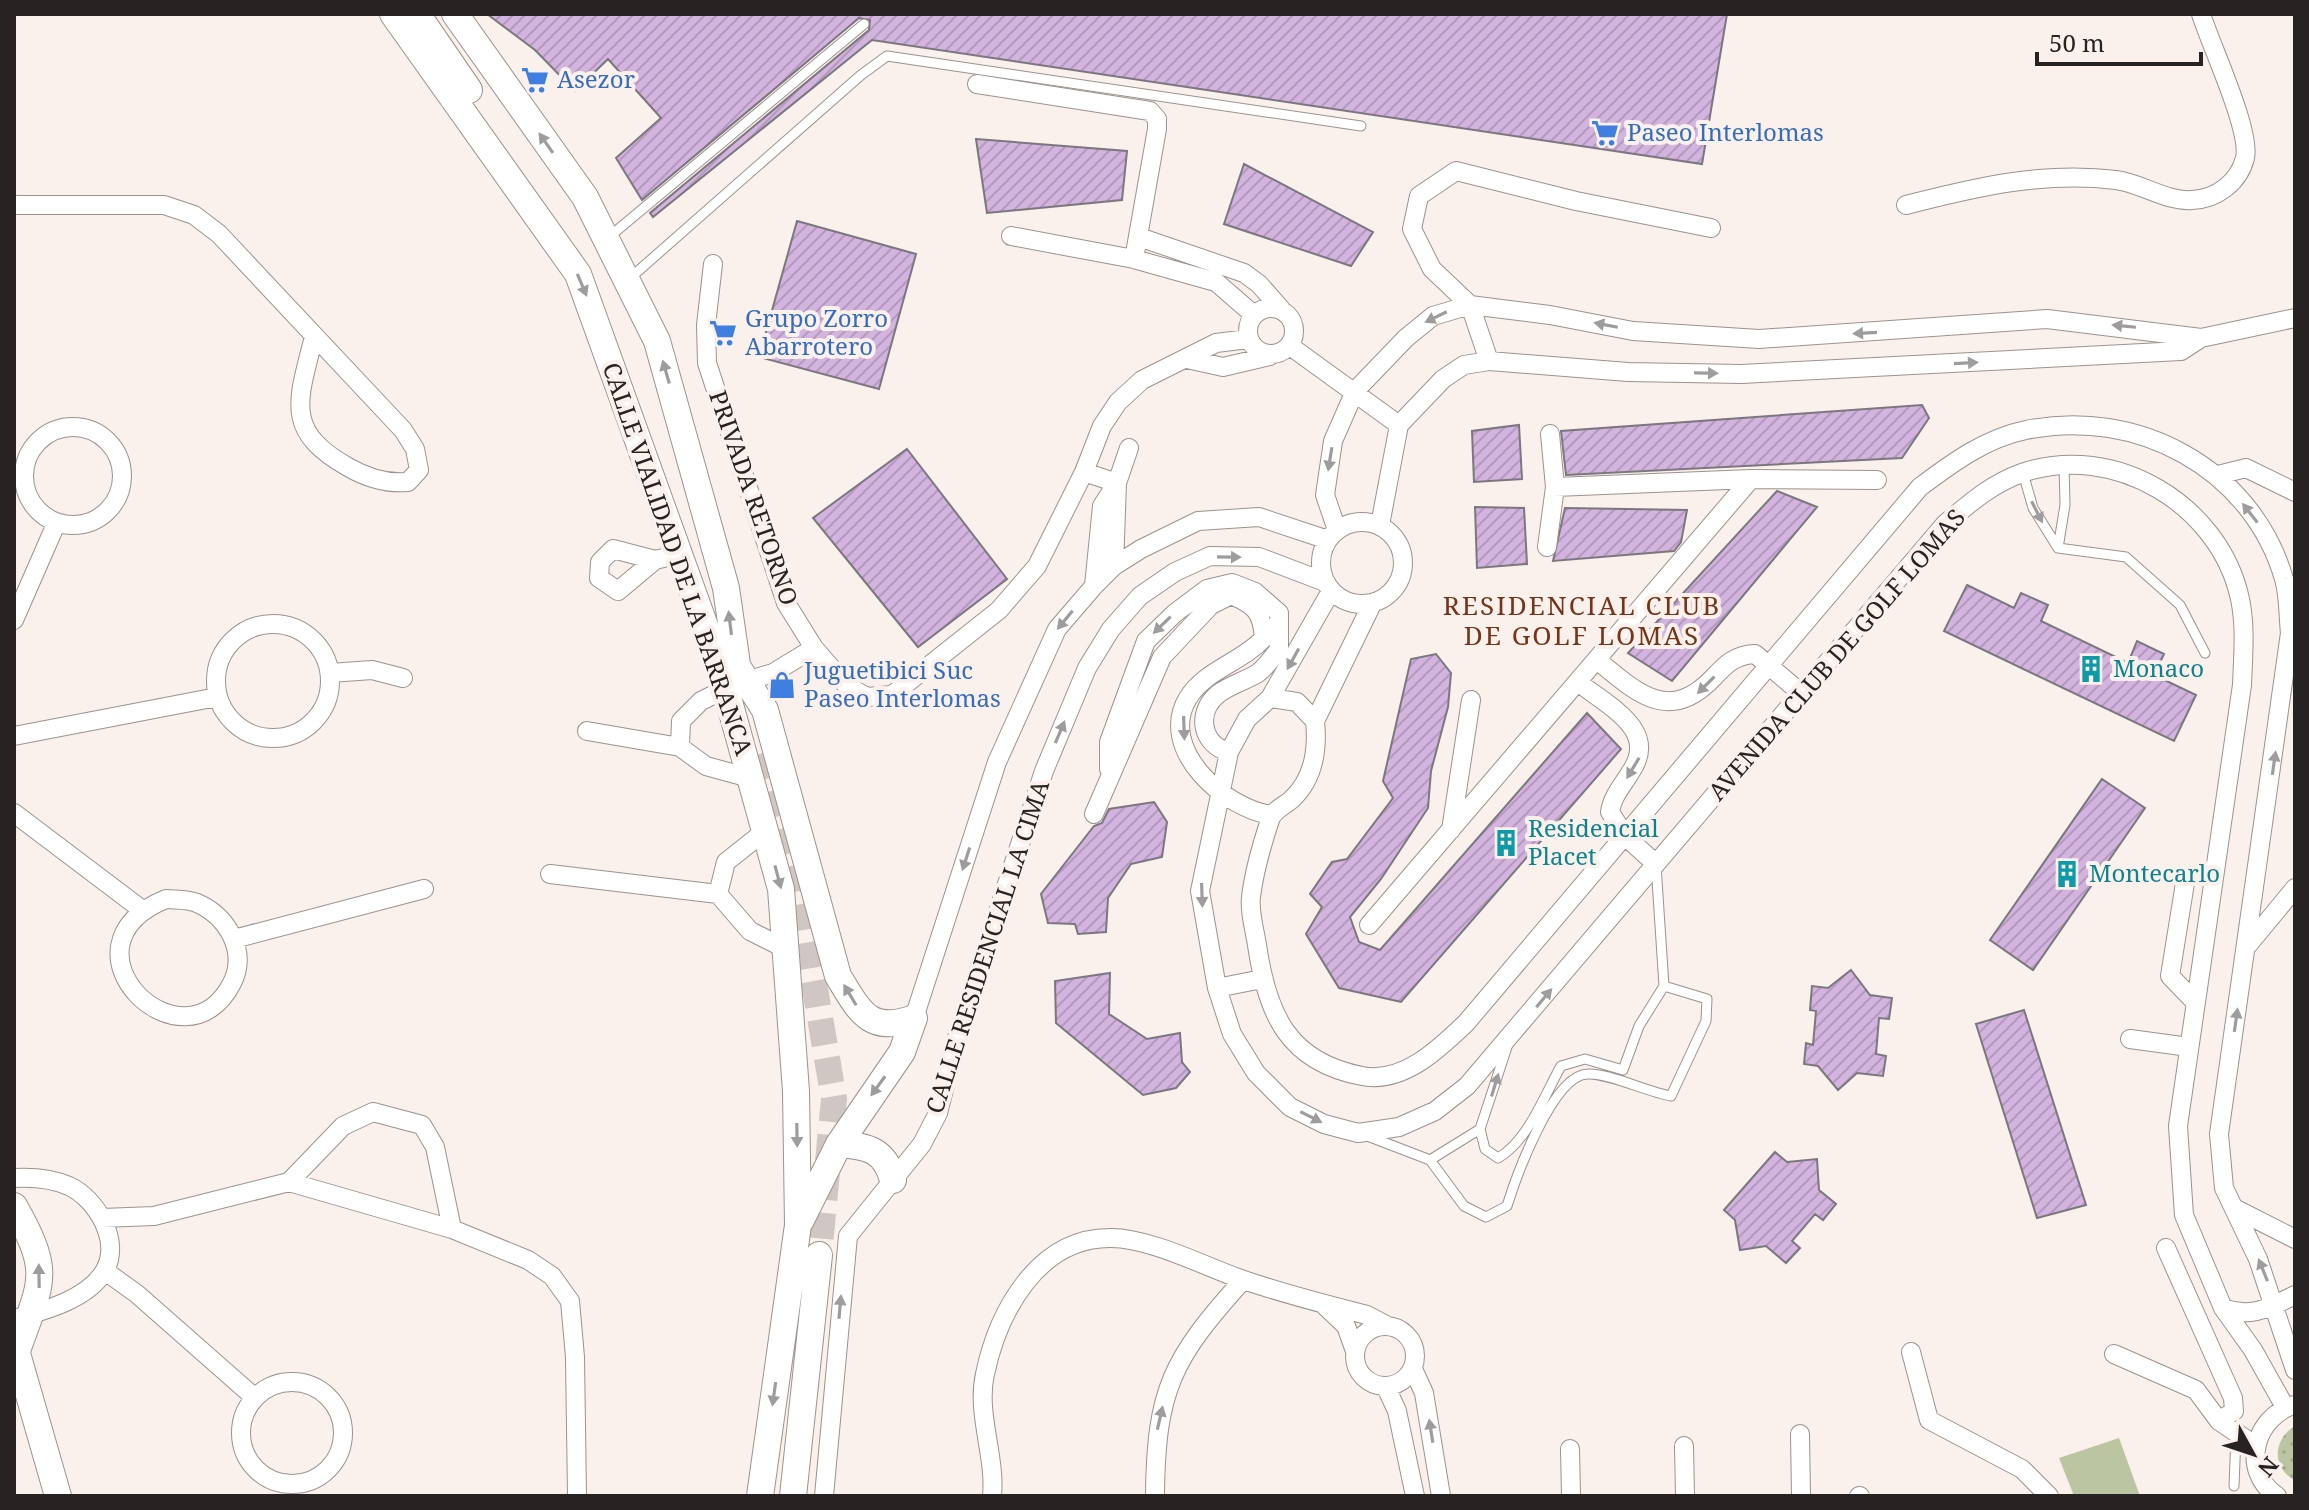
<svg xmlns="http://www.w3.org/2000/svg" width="2309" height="1510" viewBox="0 0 2309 1510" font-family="'Noto Serif',serif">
<defs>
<pattern id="grass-dots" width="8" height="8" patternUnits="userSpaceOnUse" patternTransform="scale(2)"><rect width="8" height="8" fill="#bbc5a1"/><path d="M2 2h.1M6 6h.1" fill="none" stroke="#a1a98a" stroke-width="1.8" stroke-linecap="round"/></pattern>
<pattern id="building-hatch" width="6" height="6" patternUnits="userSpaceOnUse" patternTransform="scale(2)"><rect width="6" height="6" fill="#d2b4df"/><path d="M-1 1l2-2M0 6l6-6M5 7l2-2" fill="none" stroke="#b49abf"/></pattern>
</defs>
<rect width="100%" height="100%" fill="#faf0ec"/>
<path fill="url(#grass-dots)" d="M2295,1426V1480C2271,1468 2273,1439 2295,1426Z"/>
<path fill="#bbc5a1" d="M2119,1438L2140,1496H2074L2059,1458Z"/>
<path fill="url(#building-hatch)" stroke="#7c777e" stroke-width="2" d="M487,14H1727L1702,164L872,40L653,217L650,213L869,30L870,20L859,18L642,200L616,158L661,118L608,59L575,91L535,50Z
M976,139L1127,151L1122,200L987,213Z
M1244,164L1373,232L1351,266L1224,224Z
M797,221L916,254L879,389L759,357Z
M1922,405L1929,418L1902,458L1566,475L1561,431Z
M1519,425L1522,479L1474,482L1472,431Z
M907,449L1007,579L918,647L813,518Z
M1777,491L1817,507L1672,681L1628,653Z
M1475,507L1524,508L1527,564L1477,568Z
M1565,508L1687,510L1681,542L1674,551L1553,561Z
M1967,585L2014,608L2021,593L2048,605L2041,621L2128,663L2137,641L2164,654L2154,675L2196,695L2174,741L1944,631Z
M1436,654L1451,673L1448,707L1431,771L1428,808L1381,879L1350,917L1359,942L1380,950L1587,713L1621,749L1401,1002L1339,988L1306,934L1322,907L1310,894L1332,862L1347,859L1393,798L1383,781L1411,659Z
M2102,779L2145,808L2033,970L1990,940Z
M1154,802L1167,822L1162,857L1131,864L1108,898L1106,932L1078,934L1075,924L1048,923L1041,894L1094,826L1102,823L1109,809Z
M1851,970L1870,995L1892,998L1889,1019L1879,1018L1876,1054L1886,1056L1883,1076L1857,1073L1838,1090L1818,1066L1804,1064L1806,1043L1813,1045L1816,1011L1810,1010L1812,986L1828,988Z
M1110,973L1109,1014L1147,1039L1180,1033L1182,1062L1190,1072L1176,1088L1143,1095L1056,1023L1055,981Z
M2024,1010L2086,1205L2037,1218L1976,1024Z
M1775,1152L1787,1162L1817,1159L1819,1190L1836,1204L1823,1220L1815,1214L1792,1241L1800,1248L1786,1263L1766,1246L1740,1250L1735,1220L1724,1210Z"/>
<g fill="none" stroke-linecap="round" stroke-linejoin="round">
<path stroke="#d0c7c4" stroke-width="26" stroke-dasharray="26 13" stroke-linecap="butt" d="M759,754L793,861L834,1099L819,1255"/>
<g stroke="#9c928e" stroke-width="11">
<path id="lane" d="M609,237L864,24
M629,279L861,75L887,56L1361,126
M2023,473L2033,508L2058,548L2126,557L2180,605L2205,653
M2058,548L2065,505L2064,465
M1656,865L1664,986
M1365,1135L1430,1160L1464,1206L1486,1217L1507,1206C1516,1177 1553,1074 1588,1074C1608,1073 1648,1092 1671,1096L1706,1021L1707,999L1664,986L1639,1026L1623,1070L1585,1059L1561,1066C1544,1096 1528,1141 1498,1158L1485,1149L1480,1129
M1430,1160L1480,1129L1507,1047
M2234,1486L2236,1436"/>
</g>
<g stroke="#9c928e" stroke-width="20">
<path id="street" d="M977,84L1150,111L1157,119V129L1134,259
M14,205H164L194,215L219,234L403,430L415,449L419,470L408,482C386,484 367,478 348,467C282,430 299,399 314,336
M1906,205C1976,187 2044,171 2116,180C2141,183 2166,202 2192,200C2217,199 2239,182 2245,158C2251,130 2211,46 2201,14
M1011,236L1134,259L1216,282L1254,315
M1139,237L1244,273L1259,284L1281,309
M713,264L706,325L707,363L786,603L814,648L847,686L867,697L892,695L999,610L1037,566L1084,472L1102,426L1118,402L1142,380L1216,343L1248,339
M1248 331a23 23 0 1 1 46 0a23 23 0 1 1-46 0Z
M1290,346L1399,425
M1187,359L1223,367L1270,356
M1489,361L1470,305L1432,269L1412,229L1419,196L1456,171L1576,201L1711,228
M24 476a49 49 0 1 1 98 0a49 49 0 1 1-98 0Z
M1084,472L1117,483L1102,506L1094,586
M2218,475L2246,468L2295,492
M1555,487L1751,479
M1321 563a41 41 0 1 1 82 0a41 41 0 1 1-82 0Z
M1380,525L1399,425L1443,379L1464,365L1489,361L1628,372L1741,374L2181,351L2201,338
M1337,530L1325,495L1333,441L1355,391L1406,338L1433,316L1470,305L1550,315L1633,331L1759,339L2047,319L2201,338L2295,318
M1547,547L1555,487L1550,434
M655,560L618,591L599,578L600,562L613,549L655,560L680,554
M1114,566L1117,483L1129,448
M1331,591L1270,698L1247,719L1229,752L1200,891L1217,988L1232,1034L1256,1073L1290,1107L1324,1124L1358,1133L1399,1127L1435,1111L1467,1086L1945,524C1970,503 1991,484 2022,473C2114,441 2220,505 2240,599C2246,627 2243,657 2242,685L2178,1126L2184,1215L2223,1308L2253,1350L2285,1407
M1372,604L1315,721C1318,750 1314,779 1291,800C1284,806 1273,810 1270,820C1262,844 1254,872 1251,897C1249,912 1255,931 1257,945C1267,1014 1288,1062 1362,1076C1403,1084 1439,1049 1466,1023L1920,487C1952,463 1986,438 2026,430C2136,407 2252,468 2284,579C2289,595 2288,616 2290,633L2219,1134L2224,1188L2258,1259L2295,1370
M14,620L56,524
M216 681a57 57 0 1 1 114 0a57 57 0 1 1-114 0Z
M1597,660C1637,693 1669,724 1713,678C1726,664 1735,655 1755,654L1801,693
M330,673L372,670L403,678
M746,681L773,673L814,648
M1578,682C1609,707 1660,730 1630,773C1622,786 1612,797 1610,812L1625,836L1656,864
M725,689L701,701L681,721L680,747L706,766L750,778
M1270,698L1297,702L1315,721
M587,731L680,747
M14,736L217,697
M1109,769V742L1146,641L1175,613L1207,589L1232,583L1255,592L1279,613V649C1273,657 1266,667 1258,673C1245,681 1230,685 1218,694C1195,713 1202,745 1229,752
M14,813L141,909
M1094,814L1162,657L1211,605L1231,595C1255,605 1262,612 1264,638C1242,662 1205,670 1188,698C1157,749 1224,808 1271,815
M1451,830L1471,700
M765,831L726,862L718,894L750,931L786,949
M550,874L718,894
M2185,883L2170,976L2196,1003
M166,899C176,900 188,899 197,903C227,916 248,951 232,983C184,1077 49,947 166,899Z
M1369,925L1751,479L1877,480
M234,939L424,889
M2248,945L2295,888
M1217,988L1262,979
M914,1018L997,762L1057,629L1094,586L1114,566L1141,549L1198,521L1259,517L1328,540
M2130,1039L2189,1047
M14,1178C32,1177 53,1179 69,1186C97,1199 121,1241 105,1270C89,1299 44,1311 14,1319
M289,1182L343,1126L373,1112L422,1125L435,1147L452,1229
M2234,1208L2295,1239
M102,1218L154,1216L289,1182L452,1229L528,1260L552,1276L570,1301L575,1357L577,1496
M2166,1248L2233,1398L2234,1411L2219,1421
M105,1271L137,1294L254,1397
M1324,1305L1346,1326L1355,1351
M2223,1308C2251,1319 2270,1307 2295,1295
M1355 1356a30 30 0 1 1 60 0a30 30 0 1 1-60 0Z
M1911,1352L1929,1420L2022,1469L2049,1496
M2114,1354L2196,1390L2219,1421L2256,1446
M1413,1369L1424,1393L1441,1496
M241 1433a51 51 0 1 1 102 0a51 51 0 1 1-102 0Z
M1386,1387L1397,1411L1415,1496
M1800,1434L1801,1496
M1684,1446L1685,1496
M1570,1449L1571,1496
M824,1496L848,1236L922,1144L938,1113L958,1034L1044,771L1087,668L1111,629L1140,596L1175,572L1210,556L1259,557L1325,582
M992,1496C996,1457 976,1413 985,1374C998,1312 1038,1237 1111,1238C1149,1238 1202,1265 1238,1278C1280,1293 1324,1304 1367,1315L1386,1325
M1155,1496C1156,1389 1172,1359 1243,1280
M1859,1496H1860
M2277,1496C2240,1471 2254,1417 2294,1405"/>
</g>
<g stroke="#9c928e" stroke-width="28">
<path id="secondary" d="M393,14L578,274L719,665L781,889L796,1091L798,1225L760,1496
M417,14L469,90
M455,14L585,197L657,341L726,588L740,685
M737,666L765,710L838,976C859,1010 869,1035 914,1018
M839,1144C868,1146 885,1150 893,1180
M14,1206C52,1273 42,1280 18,1348
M801,1220L839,1144L902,1052L914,1018
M14,1343L58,1496
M793,1496L819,1255"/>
</g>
<use href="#lane" stroke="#fff" stroke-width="9"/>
<use href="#street" stroke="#fff" stroke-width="18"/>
<use href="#secondary" stroke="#fff" stroke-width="26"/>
</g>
<defs><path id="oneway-solid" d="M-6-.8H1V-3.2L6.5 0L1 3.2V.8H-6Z" transform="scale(2)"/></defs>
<g fill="#9e9c9c">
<use href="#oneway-solid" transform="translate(546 143) rotate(-125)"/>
<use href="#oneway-solid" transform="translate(582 285) rotate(67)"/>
<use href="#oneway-solid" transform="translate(1436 317) rotate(154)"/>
<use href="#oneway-solid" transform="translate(1606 325) rotate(-169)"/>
<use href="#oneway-solid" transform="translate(2124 326) rotate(-174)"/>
<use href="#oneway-solid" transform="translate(1865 333) rotate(177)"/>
<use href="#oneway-solid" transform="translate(1966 363) rotate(-3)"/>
<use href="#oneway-solid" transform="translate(666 372) rotate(-106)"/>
<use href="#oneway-solid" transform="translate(1706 373) rotate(1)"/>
<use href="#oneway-solid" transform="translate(1330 459) rotate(99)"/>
<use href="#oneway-solid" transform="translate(2037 512) rotate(63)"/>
<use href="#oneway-solid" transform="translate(2250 513) rotate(-128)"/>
<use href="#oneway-solid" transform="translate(1229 557) rotate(1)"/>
<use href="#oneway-solid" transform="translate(1065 620) rotate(129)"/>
<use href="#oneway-solid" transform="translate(730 623) rotate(-97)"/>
<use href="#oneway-solid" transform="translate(1162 625) rotate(136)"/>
<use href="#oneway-solid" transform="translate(1293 659) rotate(119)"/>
<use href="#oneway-solid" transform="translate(1706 685) rotate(135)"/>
<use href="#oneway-solid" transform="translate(1184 728) rotate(88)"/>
<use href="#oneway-solid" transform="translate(1060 732) rotate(-67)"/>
<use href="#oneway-solid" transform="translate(2274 763) rotate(-82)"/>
<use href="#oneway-solid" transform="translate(1633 768) rotate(121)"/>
<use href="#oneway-solid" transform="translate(966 859) rotate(108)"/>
<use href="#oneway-solid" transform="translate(778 877) rotate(75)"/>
<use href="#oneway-solid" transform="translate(1202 895) rotate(88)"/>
<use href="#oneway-solid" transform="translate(850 995) rotate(-121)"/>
<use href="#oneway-solid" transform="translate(1544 998) rotate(-50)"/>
<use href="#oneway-solid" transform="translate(2236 1020) rotate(-82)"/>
<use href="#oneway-solid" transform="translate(1495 1085) rotate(-73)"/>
<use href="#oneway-solid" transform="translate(878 1086) rotate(126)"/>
<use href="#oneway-solid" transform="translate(1311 1117) rotate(27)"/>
<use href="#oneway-solid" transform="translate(797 1135) rotate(89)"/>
<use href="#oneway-solid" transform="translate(2263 1270) rotate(-112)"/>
<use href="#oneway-solid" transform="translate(39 1276) rotate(-91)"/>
<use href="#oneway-solid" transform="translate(840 1307) rotate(-85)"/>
<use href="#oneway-solid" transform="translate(774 1394) rotate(98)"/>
<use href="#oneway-solid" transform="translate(1160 1418) rotate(-77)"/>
<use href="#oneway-solid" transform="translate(1431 1431) rotate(-99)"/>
</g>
<defs>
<g id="supermarket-bare" transform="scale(2.16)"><path d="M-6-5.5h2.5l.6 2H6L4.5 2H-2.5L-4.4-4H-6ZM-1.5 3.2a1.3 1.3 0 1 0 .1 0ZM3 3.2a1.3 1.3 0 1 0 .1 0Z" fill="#3f7fe0" stroke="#faf0ec" stroke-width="2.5" paint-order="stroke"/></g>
<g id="building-bare" transform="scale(2.16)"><path d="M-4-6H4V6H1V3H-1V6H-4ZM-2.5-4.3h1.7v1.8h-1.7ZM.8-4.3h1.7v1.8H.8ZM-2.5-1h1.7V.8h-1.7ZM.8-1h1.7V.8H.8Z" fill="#0f9aa8" stroke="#faf0ec" stroke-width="2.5" paint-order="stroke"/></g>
<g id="shop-bare" transform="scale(2.16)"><path d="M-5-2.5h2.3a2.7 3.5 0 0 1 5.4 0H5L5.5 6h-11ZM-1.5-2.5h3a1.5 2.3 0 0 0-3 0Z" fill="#3f7fe0" stroke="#faf0ec" stroke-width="2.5" paint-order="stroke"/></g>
</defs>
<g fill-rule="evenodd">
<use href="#supermarket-bare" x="535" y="80"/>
<use href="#supermarket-bare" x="1605" y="133"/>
<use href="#supermarket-bare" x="723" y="333"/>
<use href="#building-bare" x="2091" y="669"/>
<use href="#shop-bare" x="782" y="685"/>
<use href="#building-bare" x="1506" y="843"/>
<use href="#building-bare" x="2067" y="874"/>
</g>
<g text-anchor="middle" stroke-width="8" stroke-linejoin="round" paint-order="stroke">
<g font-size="24" fill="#366cbe" stroke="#faf0ec" text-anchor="start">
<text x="557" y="88">Asezor</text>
<text x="1627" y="141">Paseo Interlomas</text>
<text x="745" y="327">Grupo Zorro<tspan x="745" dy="28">Abarrotero</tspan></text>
<text x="804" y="679">Juguetibici Suc<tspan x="804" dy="28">Paseo Interlomas</tspan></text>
</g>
<g font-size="24" fill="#272322" stroke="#faf0ec">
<text transform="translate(753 498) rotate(71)" y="8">PRIVADA RETORNO</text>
<text transform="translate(677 559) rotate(71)" y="8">CALLE VIALIDAD DE LA BARRANCA</text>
<text transform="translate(1837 655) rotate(-49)" y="8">AVENIDA CLUB DE GOLF LOMAS</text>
<text transform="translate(988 947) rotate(-72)" y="8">CALLE RESIDENCIAL LA CIMA</text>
</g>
<g font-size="24" fill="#0d838f" stroke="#faf0ec" text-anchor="start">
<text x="2113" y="677">Monaco</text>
<text x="1528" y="837">Residencial<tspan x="1528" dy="28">Placet</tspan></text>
<text x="2089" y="882">Montecarlo</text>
</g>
<g font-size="26" letter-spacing="2" fill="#763518" stroke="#faf0ec">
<text x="1582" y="615">RESIDENCIAL CLUB<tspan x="1582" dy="30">DE GOLF LOMAS</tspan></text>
</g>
</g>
<rect width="2309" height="1510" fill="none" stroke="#272322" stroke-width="32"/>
<g transform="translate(2253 1454) rotate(130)" stroke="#faf0ec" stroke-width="6" paint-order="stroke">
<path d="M0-6L14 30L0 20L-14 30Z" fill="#272322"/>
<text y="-12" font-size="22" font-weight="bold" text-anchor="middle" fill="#272322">N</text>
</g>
<path d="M2037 52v12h164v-12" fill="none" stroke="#272322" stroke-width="4"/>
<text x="2049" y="52" font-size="24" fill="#272322" stroke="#faf0ec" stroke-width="6" paint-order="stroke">50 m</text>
</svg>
